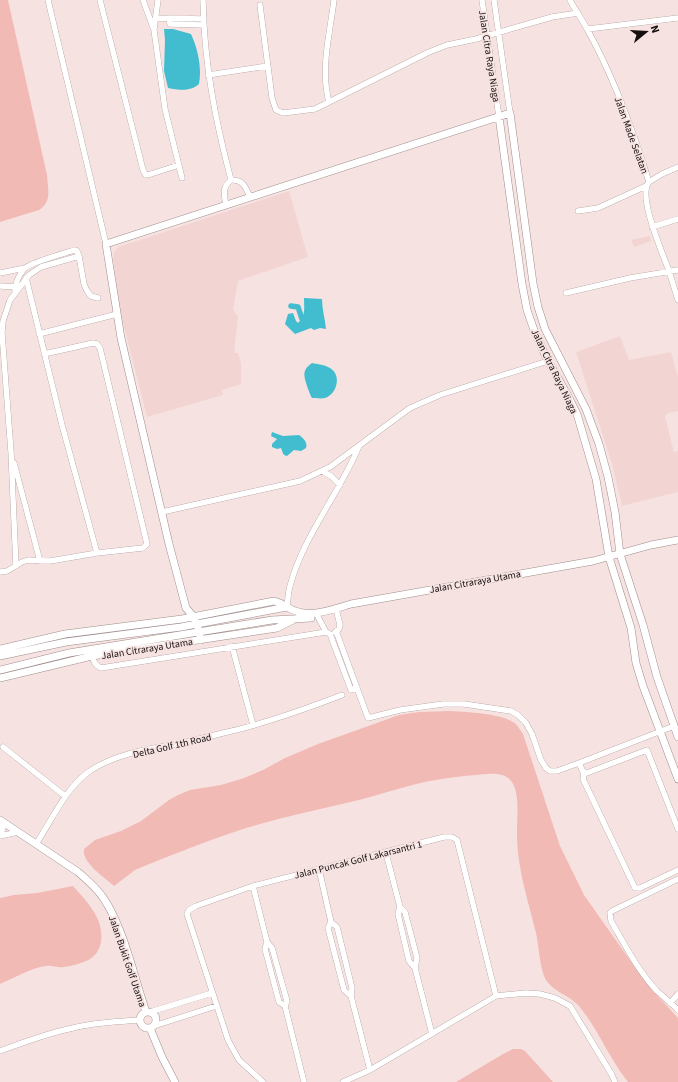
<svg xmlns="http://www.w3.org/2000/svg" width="678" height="1082" viewBox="0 0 678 1082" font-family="'Source Sans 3',sans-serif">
<rect width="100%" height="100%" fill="#f6e3e1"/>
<path fill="#f2d5d3" d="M289,191L308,257L238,281L233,310L238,316L234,353H238L241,363V384L222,390L223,395L147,417L120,311L113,258L114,253L118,247L124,245Z
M650,236L651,241L634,247L631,240Z
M620,336L629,360L671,352L678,377V411L668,413L665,416L674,452L678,451V492L622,506L612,464L576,352Z"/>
<path fill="#f2bab5" d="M0,0H8L47,175C48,189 52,202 39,210L0,222Z
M449,711C466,712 498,713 513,722C518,725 520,730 523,734L560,846L584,895L646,983L678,1018V1082H628C609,1058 598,1029 579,1006C568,994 550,991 544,976C539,962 539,947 536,933C528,900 516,865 517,830C517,817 520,791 511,781C503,771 487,774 476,775C450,777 424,781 398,789C386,792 375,796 363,799C322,809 281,817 240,830C207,841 174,854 142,867L135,870L114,886C105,878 81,862 84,849L95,840L121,831L141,821L169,800L178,795L190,790L221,785L244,778L263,770L285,758L318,744L399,715L419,712Z
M73,886C80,894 88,902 94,912C103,926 106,949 90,959C83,963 72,966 64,967C58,968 51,965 46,966C31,968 14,978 0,984V898L14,895L37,893Z
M513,1049H521L525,1051L553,1082H456L503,1054Z"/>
<path fill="#42bdd0" d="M164,29H173L191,34C198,49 202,68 199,84C190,92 179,90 168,88L164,71L165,40Z
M304,298L322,299C322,309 325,319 326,329L320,328L314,330L311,328L295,334L285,324L288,314L293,313L296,321L298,323C306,316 304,308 304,298Z
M312,363C317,364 325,365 330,368C342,375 337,394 325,398C321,399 317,398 312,398C310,395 310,393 308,389C305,379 300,371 312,363Z
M272,432L283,436L299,435C303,438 308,442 306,448L301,451L294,450L287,456C282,455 283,452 281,448L277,449L272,447V444L277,439L271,436Z"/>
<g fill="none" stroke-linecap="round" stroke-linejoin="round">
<path stroke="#42bdd0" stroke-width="5.5" d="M291,306L298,307L302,319"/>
<g stroke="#a08d8c" stroke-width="6">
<path id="minor" d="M48,0L106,244
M100,0L143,170L146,175L151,174L179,165
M143,0L154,30L165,109L182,178
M203,0C204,62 215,119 231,180
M482,0L499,117
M494,0L510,113
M570,0C575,10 582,19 587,29C614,77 633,130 649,182C637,196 663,254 669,271C672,280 675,291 678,300
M260,5L272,98L276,110L283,113L315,109L429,52L447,45L476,39L552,17L578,13
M156,18L204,19
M169,18L170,24L204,25
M154,29L158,0
M588,29L678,18
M208,75L267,66
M329,102C320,69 330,33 334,0
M649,182L662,174L678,167
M226,205C224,194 222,187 231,180C243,179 246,188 250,197
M578,211L598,208L646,186
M652,227L678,219
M0,273L25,268
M26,278L62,425L97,553
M0,286L18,287
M15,292C15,284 19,275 24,269C29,263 65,253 75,250L77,251L79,256L84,284L87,291L91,296L98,298
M566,293L630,278L678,270
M0,333H2L3,321L10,300L29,275L41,267L79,256
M2,333L11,452L16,566
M39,334L117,314
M14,463L40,561
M322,471L331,476L340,485
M162,512L300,481L330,467L410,408L440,395L548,361
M0,572L7,571L22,562L28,560L50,561L97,553L143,548L147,544L100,348L97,344L93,343L44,354
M287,607C288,600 288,593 290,586C303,536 340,493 359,446
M318,617L326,632L330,634L351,690L357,687
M336,631L368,718L400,710L443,704H464L511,711L518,715L526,723L532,734L541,760L546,768L550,771H557L579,763L674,726
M335,632L339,629L340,625L336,609
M232,646L253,725
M92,656C94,662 95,665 101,668L326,632
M3,747L65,796
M579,763L584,774L583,779L635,888H640L678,870
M584,774L647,750L678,829
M0,836L18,832
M0,836L3,828L0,820
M36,844C52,820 64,791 87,773C111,755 147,749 176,744C192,741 208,737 223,733C264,724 303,710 342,695
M386,853L400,907L405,912L417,958L415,968L432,1034
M319,869L331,922L328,928L344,990L351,996
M678,879L612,911L610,913L611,921C625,945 638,971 657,991C664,997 671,1003 678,1010
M253,886L267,942L272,948L287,1001L285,1006L304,1082
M400,907L398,914L409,961L415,968
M331,922L337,927L352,988L351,996L370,1070
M267,942L265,949L279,1002L285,1006
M670,1003L678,994
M150,1012L212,993
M154,1026L216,1006
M0,1051C24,1042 48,1033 73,1028C95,1022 117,1022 140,1020
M263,1082L239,1060L228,1040L187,914L189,910L196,906L253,886L444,837H452L457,840L496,996
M343,1082L370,1070L496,996L526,993L540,994L555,998L570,1006L612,1075L615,1082"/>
</g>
<g stroke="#a08d8c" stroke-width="8">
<path id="tertiary" d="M499,117L522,284L527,310L535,333L548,361L568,396L577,414L596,479L609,557L631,628L636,663L643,686L678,779
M201,640L197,624L193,616L186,608L169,544L121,338L106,244L510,113L533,283L538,307L545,329L586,409L599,444L608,477L615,512L620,554L643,625L657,677L678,737
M0,649L65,634L182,619L274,601L280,603L287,607
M0,656L66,642L181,627L287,607C307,620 330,610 351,604L593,561L651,545L678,540
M0,670L69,653L272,620L311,618
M0,678L92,656L277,628L293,620
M0,820L78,872C87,880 97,888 104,899C124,929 134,977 146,1012
M140 1020a8 8 0 1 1 16 0a8 8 0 1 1-16 0Z
M150,1028L162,1057L175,1082"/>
</g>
<use href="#minor" stroke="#fff" stroke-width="5.5"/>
<use href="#tertiary" stroke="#fff" stroke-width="7"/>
</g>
<g text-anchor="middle" stroke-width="3.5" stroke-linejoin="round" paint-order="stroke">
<g font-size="10" fill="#160f0f" stroke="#f6e3e1">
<text transform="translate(490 56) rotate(81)" y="4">Jalan Citra Raya Niaga</text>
<text transform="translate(632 135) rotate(70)" y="4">Jalan Made Selatan</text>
<text transform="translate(555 371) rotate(64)" y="4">Jalan Citra Raya Niaga</text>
<text transform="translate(475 581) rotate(-10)" y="4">Jalan Citraraya Utama</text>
<text transform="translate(147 648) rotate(-9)" y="4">Jalan Citraraya Utama</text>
<text transform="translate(172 745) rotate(-13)" y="4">Delta Golf 1th Road</text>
<text transform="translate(358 859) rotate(-14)" y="4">Jalan Puncak Golf Lakarsantri 1</text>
<text transform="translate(128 961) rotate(71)" y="4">Jalan Bukit Golf Utama</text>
</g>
</g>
<g transform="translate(646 32) rotate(72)" stroke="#f6e3e1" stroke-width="3" paint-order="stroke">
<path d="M0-3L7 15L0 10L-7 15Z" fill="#160f0f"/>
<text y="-6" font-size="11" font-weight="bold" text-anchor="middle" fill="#160f0f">N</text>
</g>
</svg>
